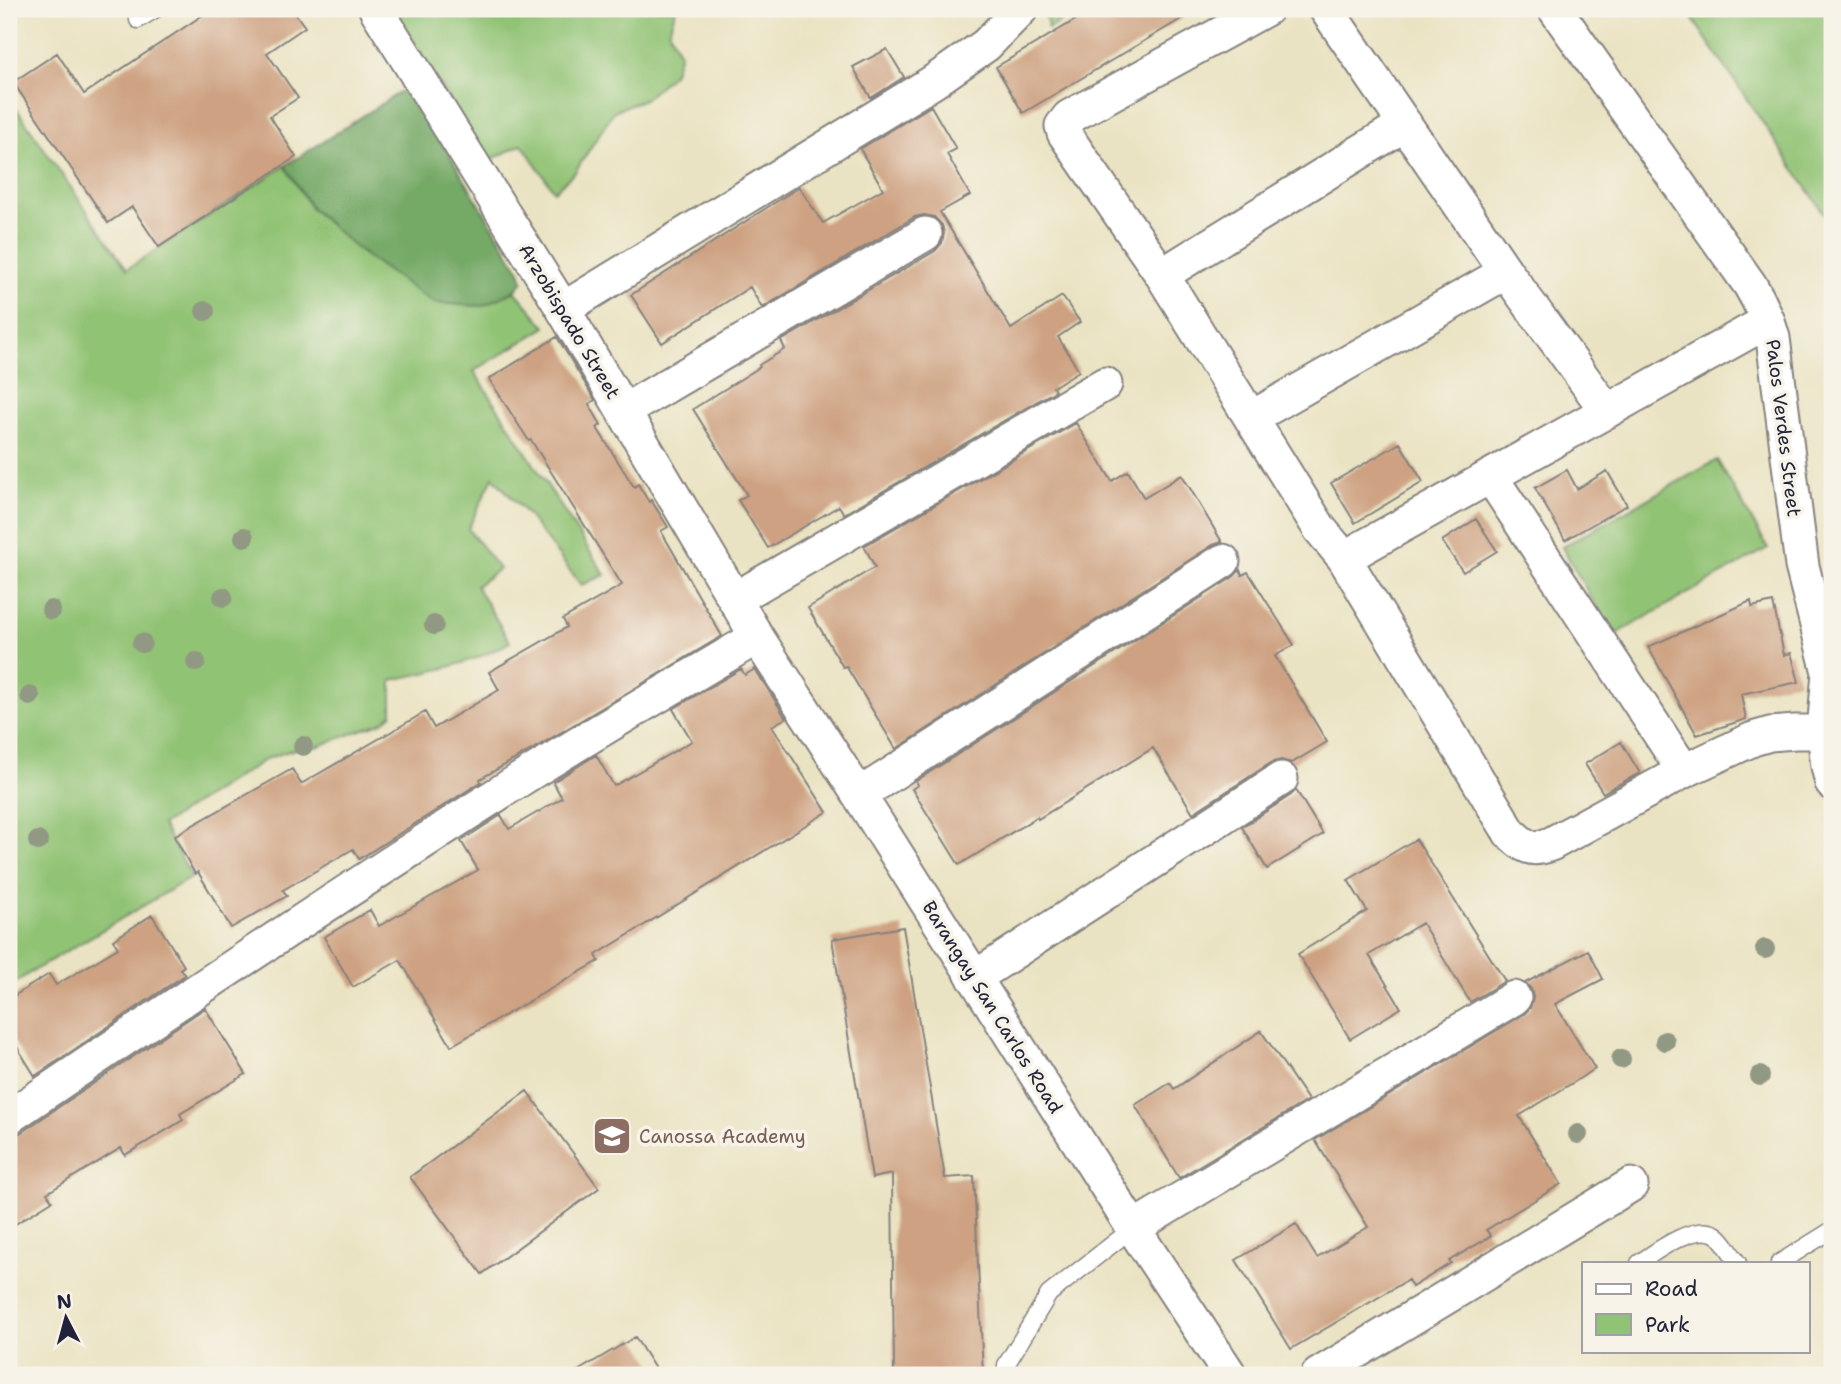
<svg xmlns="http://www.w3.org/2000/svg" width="1841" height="1384" viewBox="0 0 1841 1384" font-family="'Shantell Sans',sans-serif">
<rect width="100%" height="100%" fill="#f7f3e8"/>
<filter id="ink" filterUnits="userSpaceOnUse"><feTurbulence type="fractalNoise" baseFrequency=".0143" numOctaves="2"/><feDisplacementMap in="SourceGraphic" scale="14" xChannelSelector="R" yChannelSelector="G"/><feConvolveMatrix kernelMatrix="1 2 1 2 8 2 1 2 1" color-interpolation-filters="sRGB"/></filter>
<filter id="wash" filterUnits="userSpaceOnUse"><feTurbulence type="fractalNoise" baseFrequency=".00686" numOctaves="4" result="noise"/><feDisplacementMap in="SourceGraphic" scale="28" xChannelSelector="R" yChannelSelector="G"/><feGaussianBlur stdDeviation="1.57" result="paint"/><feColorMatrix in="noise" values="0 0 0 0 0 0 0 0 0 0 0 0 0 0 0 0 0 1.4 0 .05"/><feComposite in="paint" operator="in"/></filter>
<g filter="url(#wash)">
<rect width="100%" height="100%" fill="#eae3c3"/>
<path fill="#91c374" stroke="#5a7258" stroke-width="2" d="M395,9H676L669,31L680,54L673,74L645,99L614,111L575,172L554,191L522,144L487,162Z
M1045,9H1083L1048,29Z
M1686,9H1832V225Z
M9,98L127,269L285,166L312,209L362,253L434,303L482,306L515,291L546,327L474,371L605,575L581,585L526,513L493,477L468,529L499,569L476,586L510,642C473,664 433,671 392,680V714L383,722L316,747L295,749L268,758L162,825L192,877L28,974L9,987Z
M1717,460L1768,548L1613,636L1562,547Z"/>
<path fill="#74a966" stroke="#4b6650" stroke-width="2" d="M408,87L520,271L523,281L515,291L482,306L434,303L362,253L312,209L285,166Z"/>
<g id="blocks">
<path fill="#cda181" d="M212,9H292L305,27L267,53L298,98L270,116L296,157L159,247L132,207L108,223L13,82L57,53L84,94Z
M1094,9H1198L1023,113L996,67Z
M887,49L904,77L871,98L853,67Z
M931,106L956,149L947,154L970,195L940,212L1011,329L1062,296L1080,322L1058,337L1079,371L1053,387L1055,391L844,514L839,506L768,548L738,500L747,495L693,409L760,367L759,365L785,349L781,341L935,251L942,243L944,233L942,225L934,217L924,215L915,217L762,308L750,287L662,343L631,295L799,187L823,223L883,189L860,149Z
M557,337L595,400L589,404L601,425L597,428L634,487L638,484L649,502L651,500L668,527L661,531L722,636L533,749L480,779L481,782L359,859L353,849L283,890L287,896L231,928L198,872L195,874L174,836L292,769L301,784L425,712L434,728L499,690L489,672L567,627L563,619L622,585L531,440L529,441L489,379Z
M1076,423L1112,481L1128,471L1144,498L1182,475L1222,542L1213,545L896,749L846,666L843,667L808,608L875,567L864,546Z
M1400,443L1423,482L1355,523L1331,483Z
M1567,470L1577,489L1607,471L1627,505L1565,540L1535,488Z
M1476,519L1497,551L1463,572L1442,541Z
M1240,570L1242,575L1248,572L1294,645L1275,656L1327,742L1292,763L1281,760L1271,763L1193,813L1153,748L1038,819L1037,817L959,865L912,789L918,785L916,781L1233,577Z
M1751,601L1752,607L1773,602L1784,655L1791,653L1799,682L1741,694L1746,719L1697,735L1648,647Z
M741,669L745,675L755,669L786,718L772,726L827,812L596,955L599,961L451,1046L400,960L353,987L324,937L370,910L379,926L478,870L461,841L501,815L509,829L562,798L553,782L596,755L614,786L692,741L673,709Z
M1621,742L1640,773L1603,793L1585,764Z
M1296,790L1323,834L1267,869L1242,827L1291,795Z
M1416,839L1505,981L1470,1002L1422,923L1369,955L1401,1008L1350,1039L1298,954L1367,911L1348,880Z
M152,915L184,966L180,969L185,975L35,1076L9,1034V999L49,974L56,985L118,948L113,940Z
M903,927L945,1178L974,1176L983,1375H894L892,1174L872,1178L832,939Z
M1588,950L1603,979L1555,1004L1595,1069L1519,1116L1561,1184L1486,1230L1491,1236L1449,1261L1451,1263L1412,1287L1408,1280L1291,1349L1236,1260L1296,1224L1317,1258L1368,1227L1315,1140L1524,1014L1530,1008L1533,998L1531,989L1525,983Z
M205,1008L246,1074L180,1114L183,1120L125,1155L121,1148L47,1193L52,1201L9,1228V1136L20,1133Z
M1261,1031L1308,1100L1179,1178L1135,1105L1170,1083L1174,1089Z
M527,1091L599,1188L482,1274L410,1177Z
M635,1337L659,1375H571Z"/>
</g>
</g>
<g filter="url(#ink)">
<use href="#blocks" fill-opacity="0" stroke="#86827f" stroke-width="2"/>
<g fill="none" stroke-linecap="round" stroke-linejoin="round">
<g stroke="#86827f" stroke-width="19">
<path id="service" d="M138,20L156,9
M1639,1263C1656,1251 1698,1220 1718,1236C1726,1243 1732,1255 1738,1263
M1779,1263L1832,1230
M1006,1375V1365L1049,1294L1133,1228"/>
</g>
<g stroke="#86827f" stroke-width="37">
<path id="minor" d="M376,9L563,309L757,637L859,795L1133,1228L1230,1375
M1266,9L1069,117L1062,126L1064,133L1162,275L1320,529L1344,558L1510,833C1525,847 1531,852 1551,844L1684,771L1753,739L1770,734L1795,732H1824
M1326,9L1506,272L1607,411
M1555,9L1750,285C1760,302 1768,319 1773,338L1802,566L1829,672L1824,732L1828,766L1832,783
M1162,275L1405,124
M563,309L933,82L986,45L1021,9
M624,411L925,234
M1251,418L1506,272
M1491,477L1684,771
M1344,558L1768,321
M735,599L1105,384
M859,795L1223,561
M974,978L1281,779
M9,1117C178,1002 349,889 521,779C599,730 679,684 757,637
M1133,1228L1514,998
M1318,1375L1631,1185"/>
</g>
<use href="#service" stroke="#fff" stroke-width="16"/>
<use href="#minor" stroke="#fff" stroke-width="33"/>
</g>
<g fill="#919883">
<circle cx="205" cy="311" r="10"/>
<circle cx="244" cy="537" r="10"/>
<circle cx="223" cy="597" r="10"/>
<circle cx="51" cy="610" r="10"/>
<circle cx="434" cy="625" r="10"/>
<circle cx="142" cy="643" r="10"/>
<circle cx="196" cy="662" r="10"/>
<circle cx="30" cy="696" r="10"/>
<circle cx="303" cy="746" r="10"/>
<circle cx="38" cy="841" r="10"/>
<circle cx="1765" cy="949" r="10"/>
<circle cx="1665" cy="1041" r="10"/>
<circle cx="1621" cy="1059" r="10"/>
<circle cx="1760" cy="1076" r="10"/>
<circle cx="1578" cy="1134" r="10"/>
</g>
</g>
<defs>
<g id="school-square" transform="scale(2.0125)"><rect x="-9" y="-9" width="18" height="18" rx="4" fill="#8d6e63" stroke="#f7f3e8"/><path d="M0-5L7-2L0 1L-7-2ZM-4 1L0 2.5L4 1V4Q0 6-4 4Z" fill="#fff"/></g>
</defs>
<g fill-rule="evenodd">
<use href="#school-square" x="612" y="1136"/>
</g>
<g text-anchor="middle" stroke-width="7" stroke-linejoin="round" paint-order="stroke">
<g font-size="19" fill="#22223b" stroke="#f7f3e8">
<text transform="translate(570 321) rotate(59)" y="7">Arzobispado Street</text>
<text transform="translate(1784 428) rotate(83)" y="7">Palos Verdes Street</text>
<text transform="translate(993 1007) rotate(58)" y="7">Barangay San Carlos Road</text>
</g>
<g font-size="19" fill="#785e54" stroke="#f7f3e8" text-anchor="start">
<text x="639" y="1143">Canossa Academy</text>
</g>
</g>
<rect width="1841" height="1384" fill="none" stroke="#f7f3e8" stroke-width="35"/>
<rect x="1582" y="1262" width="228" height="91" fill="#f7f3e8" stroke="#a29fa3" stroke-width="2"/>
<rect x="1596" y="1284" width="35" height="10" fill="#ffffff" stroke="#a29fa3" stroke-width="2"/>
<text x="1645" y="1296" font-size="21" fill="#22223b">Road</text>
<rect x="1596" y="1314" width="35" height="21" fill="#91c374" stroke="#a29fa3" stroke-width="2"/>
<text x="1645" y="1332" font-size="21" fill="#22223b">Park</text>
<g transform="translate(66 1318) rotate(354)" stroke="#f7f3e8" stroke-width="5" paint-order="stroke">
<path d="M0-5L12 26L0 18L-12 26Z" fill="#22223b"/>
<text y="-10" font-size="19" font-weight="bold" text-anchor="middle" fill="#22223b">N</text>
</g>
</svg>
